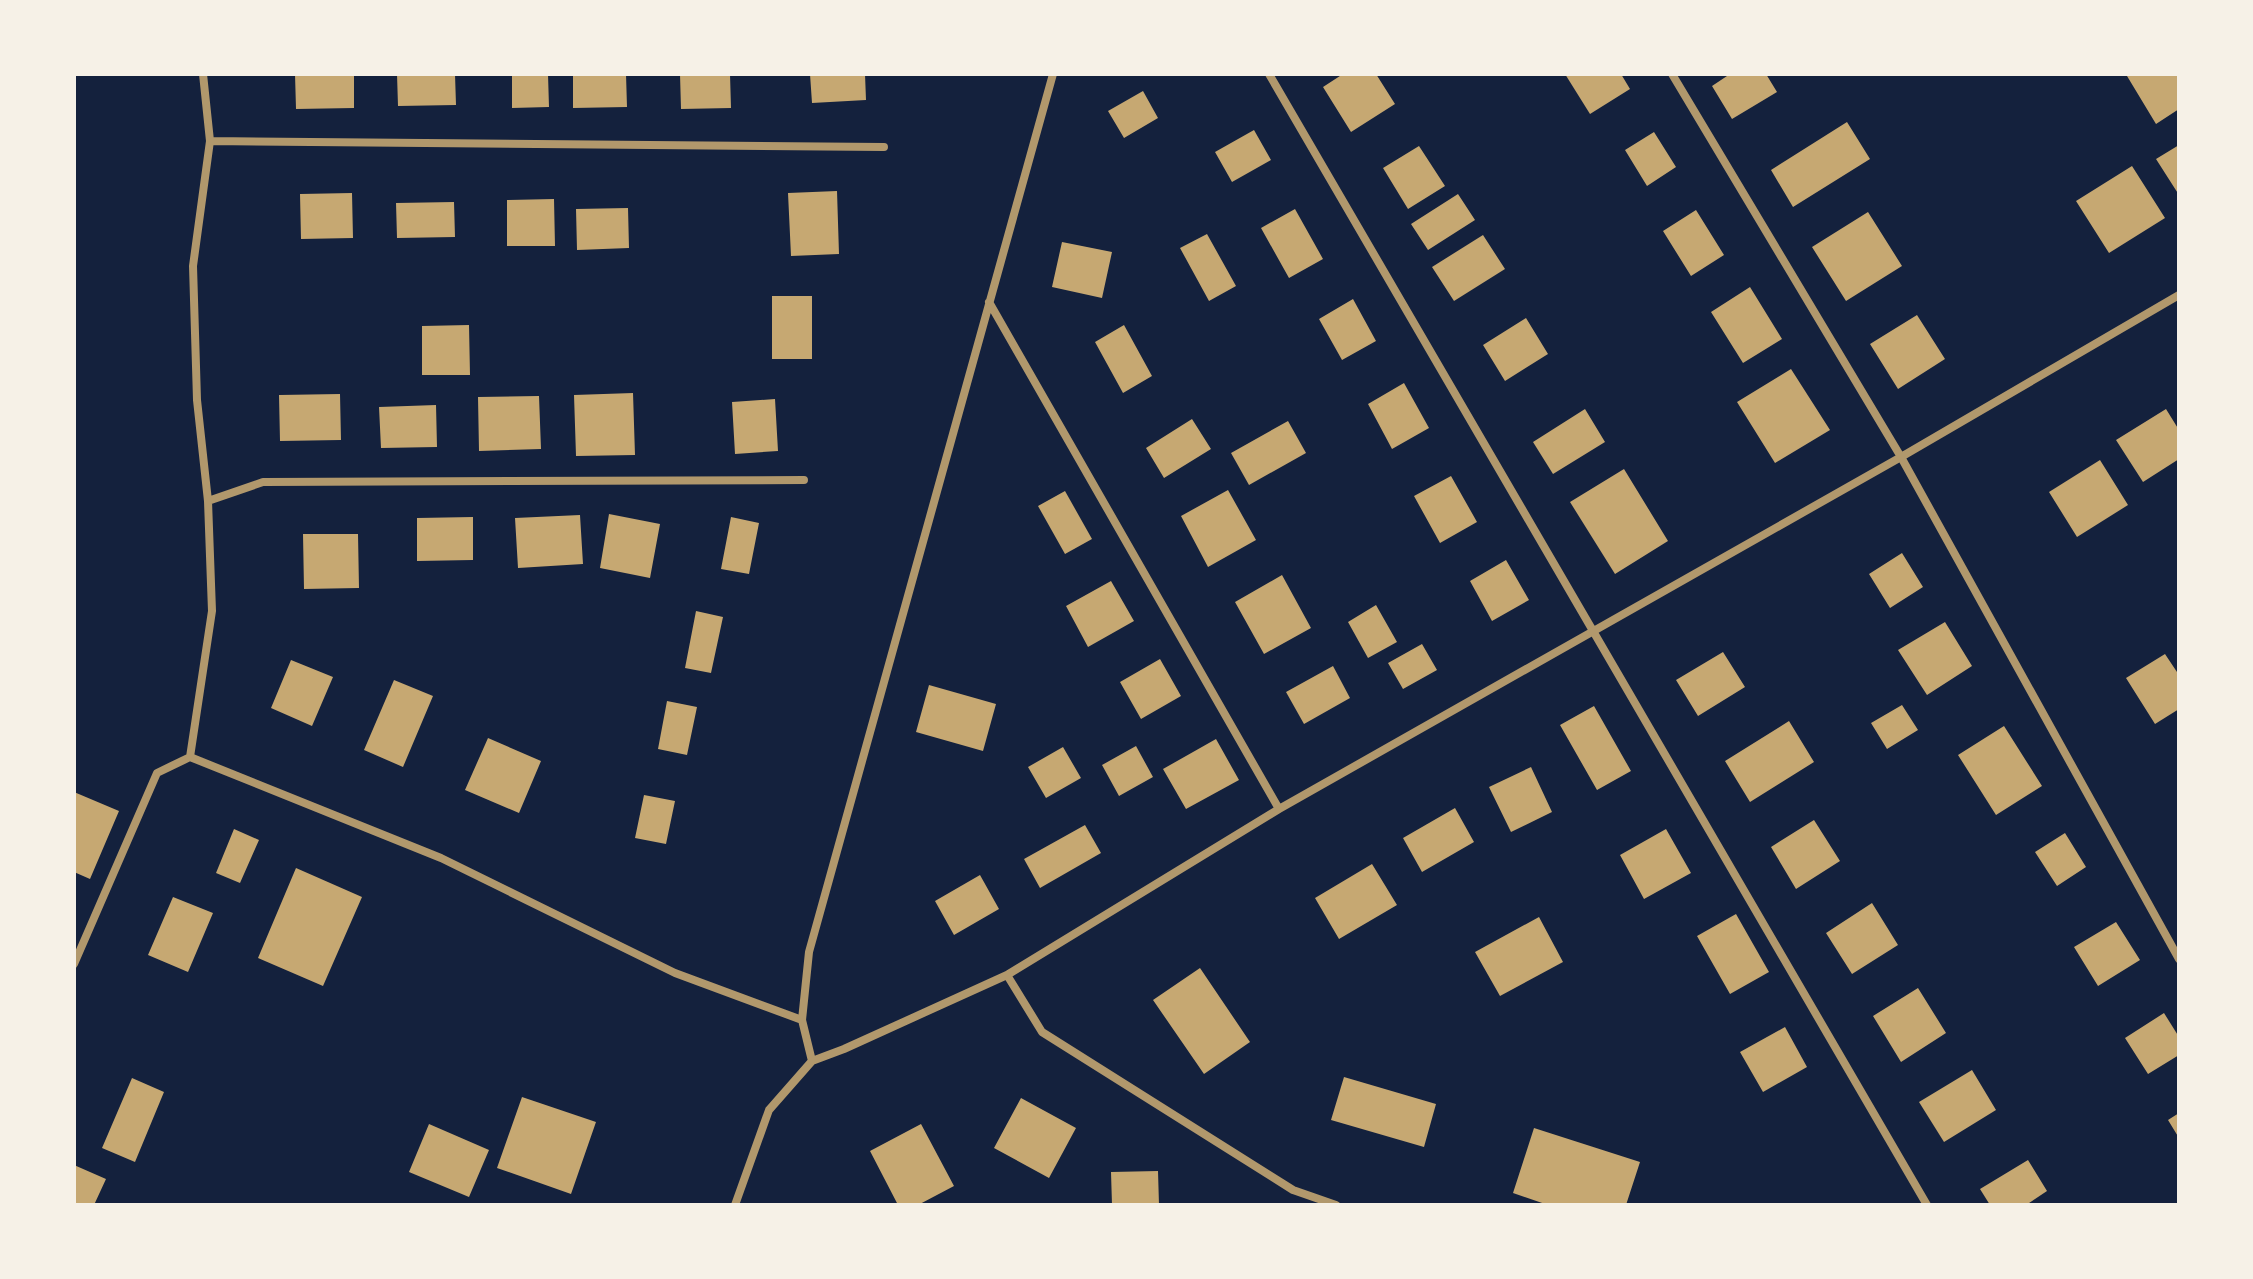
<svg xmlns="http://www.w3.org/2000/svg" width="2253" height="1279" viewBox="0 0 2253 1279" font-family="Literata,serif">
<rect width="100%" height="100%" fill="#14213d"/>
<path fill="#c6a872" d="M295,74H354V108L296,109Z
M397,74H455L456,105L398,106Z
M512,74H548L549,107L512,108Z
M573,74H626L627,107L573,108Z
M680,74H730L731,108L681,109Z
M810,74H865L866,100L812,103Z
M1343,74H1376L1395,104L1351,132L1323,87Z
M1565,74H1621L1630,89L1590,114Z
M1730,74H1766L1777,92L1732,119L1712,86Z
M2129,74H2179V109L2156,124L2127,76Z
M1143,91L1158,118L1124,138L1108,111Z
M1847,122L1870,159L1793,207L1771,170Z
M1254,130L1271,160L1232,182L1215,152Z
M1654,132L1676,167L1647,186L1625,150Z
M2179,145V195L2156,159Z
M1419,146L1445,186L1408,209L1383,168Z
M2132,166L2165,218L2109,253L2076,201Z
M837,191L839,254L791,256L788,193Z
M352,193L353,238L301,239L300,194Z
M1458,194L1475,220L1428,250L1411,224Z
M554,199L555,246H507V200Z
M454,202L455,237L397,238L396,203Z
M628,208L629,248L577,250L576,209Z
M1295,209L1323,259L1289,278L1261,228Z
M1696,210L1724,255L1691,276L1663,231Z
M1868,212L1902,266L1846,301L1812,247Z
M1207,234L1236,286L1209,301L1180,248Z
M1483,235L1505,269L1454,301L1432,267Z
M1062,242L1112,252L1102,298L1052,287Z
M1750,287L1782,339L1743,363L1711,312Z
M772,296H812V359H772Z
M1353,299L1376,341L1342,360L1319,319Z
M1917,315L1945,359L1898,389L1870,344Z
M1526,318L1548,354L1505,381L1483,345Z
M469,325L470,375H422V326Z
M1124,325L1152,376L1123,393L1095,342Z
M1791,369L1830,430L1775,463L1737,402Z
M1404,383L1429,428L1392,449L1368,404Z
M633,393L635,455L576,456L574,395Z
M340,394L341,440L280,441L279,395Z
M539,396L541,449L479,451L478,397Z
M775,399L778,451L735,454L732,402Z
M436,405L437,447L381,448L379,407Z
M1585,409L1605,442L1553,474L1533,442Z
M2166,409L2179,430V459L2143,482L2116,440Z
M1192,419L1211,449L1164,478L1146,448Z
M1288,421L1306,453L1249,485L1231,453Z
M2100,460L2128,505L2077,537L2049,492Z
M1624,469L1668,541L1615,574L1570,502Z
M1451,476L1477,522L1440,543L1414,496Z
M1228,490L1256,540L1208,567L1181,516Z
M1065,491L1092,539L1065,554L1038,506Z
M609,514L660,524L650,578L600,568Z
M580,515L583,564L518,568L515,518Z
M473,517V560L417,561V518Z
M731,517L759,523L749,574L721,569Z
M303,534H358L359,588L304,589Z
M1902,553L1923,587L1890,608L1869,574Z
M1506,560L1529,600L1492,621L1470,581Z
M1282,575L1311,628L1264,654L1235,602Z
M1111,581L1134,621L1088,647L1066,606Z
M1376,605L1397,642L1368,658L1348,622Z
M696,611L723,617L711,673L685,668Z
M1945,622L1972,666L1927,695L1898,650Z
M1422,644L1437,670L1403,689L1388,663Z
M1723,652L1745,687L1698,716L1676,680Z
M2165,654L2179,675V709L2155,724L2126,678Z
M1160,659L1181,696L1141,719L1120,682Z
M291,660L333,677L312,726L271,708Z
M1333,666L1350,698L1304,724L1286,692Z
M394,680L433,696L403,767L364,750Z
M929,685L996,704L983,751L916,732Z
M667,701L697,707L687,755L658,749Z
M1902,705L1918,730L1887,749L1871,723Z
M1594,706L1631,771L1597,790L1560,725Z
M1789,721L1814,762L1750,802L1725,761Z
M2004,726L2042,786L1996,815L1958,755Z
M488,738L541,761L519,813L465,790Z
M1216,739L1239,780L1186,809L1163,769Z
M1136,746L1153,777L1119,796L1102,765Z
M1063,747L1081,778L1046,798L1028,767Z
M1531,767L1552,812L1511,832L1489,787Z
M74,792L119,811L90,879L74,872Z
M644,795L675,801L666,844L635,838Z
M1455,808L1474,842L1422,872L1403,838Z
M1814,820L1840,861L1796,889L1771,847Z
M1085,825L1101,853L1040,888L1024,859Z
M234,829L259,840L240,883L216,873Z
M1666,829L1691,873L1644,899L1620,855Z
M2065,833L2086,867L2057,886L2035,852Z
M1372,864L1397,905L1339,939L1315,898Z
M296,868L362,897L323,986L258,958Z
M980,875L999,909L954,935L935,901Z
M173,897L213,913L188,972L148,955Z
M1872,903L1898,945L1852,974L1826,933Z
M1736,914L1769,972L1730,994L1697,936Z
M1539,917L1563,962L1500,996L1475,952Z
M2116,922L2140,960L2098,986L2074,947Z
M1200,968L1250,1042L1204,1074L1153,1000Z
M1918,988L1946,1033L1901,1062L1873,1016Z
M2164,1013L2179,1037V1055L2148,1074L2125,1038Z
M1785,1027L1807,1067L1763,1092L1740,1052Z
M1972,1070L1996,1110L1944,1142L1919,1102Z
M1344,1077L1436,1104L1424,1147L1331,1120Z
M132,1078L164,1092L135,1162L102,1148Z
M522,1097L596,1122L571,1194L497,1168Z
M1021,1098L1076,1128L1049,1178L994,1148Z
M2179,1113V1138L2168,1120Z
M429,1124L489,1150L469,1197L409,1172Z
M921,1124L954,1186L918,1205H898L870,1151Z
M1534,1128L1640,1162L1626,1205H1548L1513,1193Z
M2028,1160L2047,1191L2026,1205H1990L1980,1189Z
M74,1165L106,1179L94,1205H74Z
M1158,1171L1159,1205H1112L1111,1172Z"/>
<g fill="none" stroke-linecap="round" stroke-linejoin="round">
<path stroke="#b1986c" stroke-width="8" d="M1269,74L1927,1205
M1672,74L1901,457L2179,959
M210,141L884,147
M989,302L1279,809
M208,501L263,482L804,480
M190,757L212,611L208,501L197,400L193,266L210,141L203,74
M74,964L157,773L190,757L441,858L675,973L802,1020
M1007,975L1042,1032L1293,1190L1336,1205
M812,1061L802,1020L809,952L1053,74
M735,1205L769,1110L812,1061L844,1049L1007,975L1279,809L1901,457L2179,295"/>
</g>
<rect width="2253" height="1279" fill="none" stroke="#f6f1e7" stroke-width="152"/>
</svg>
